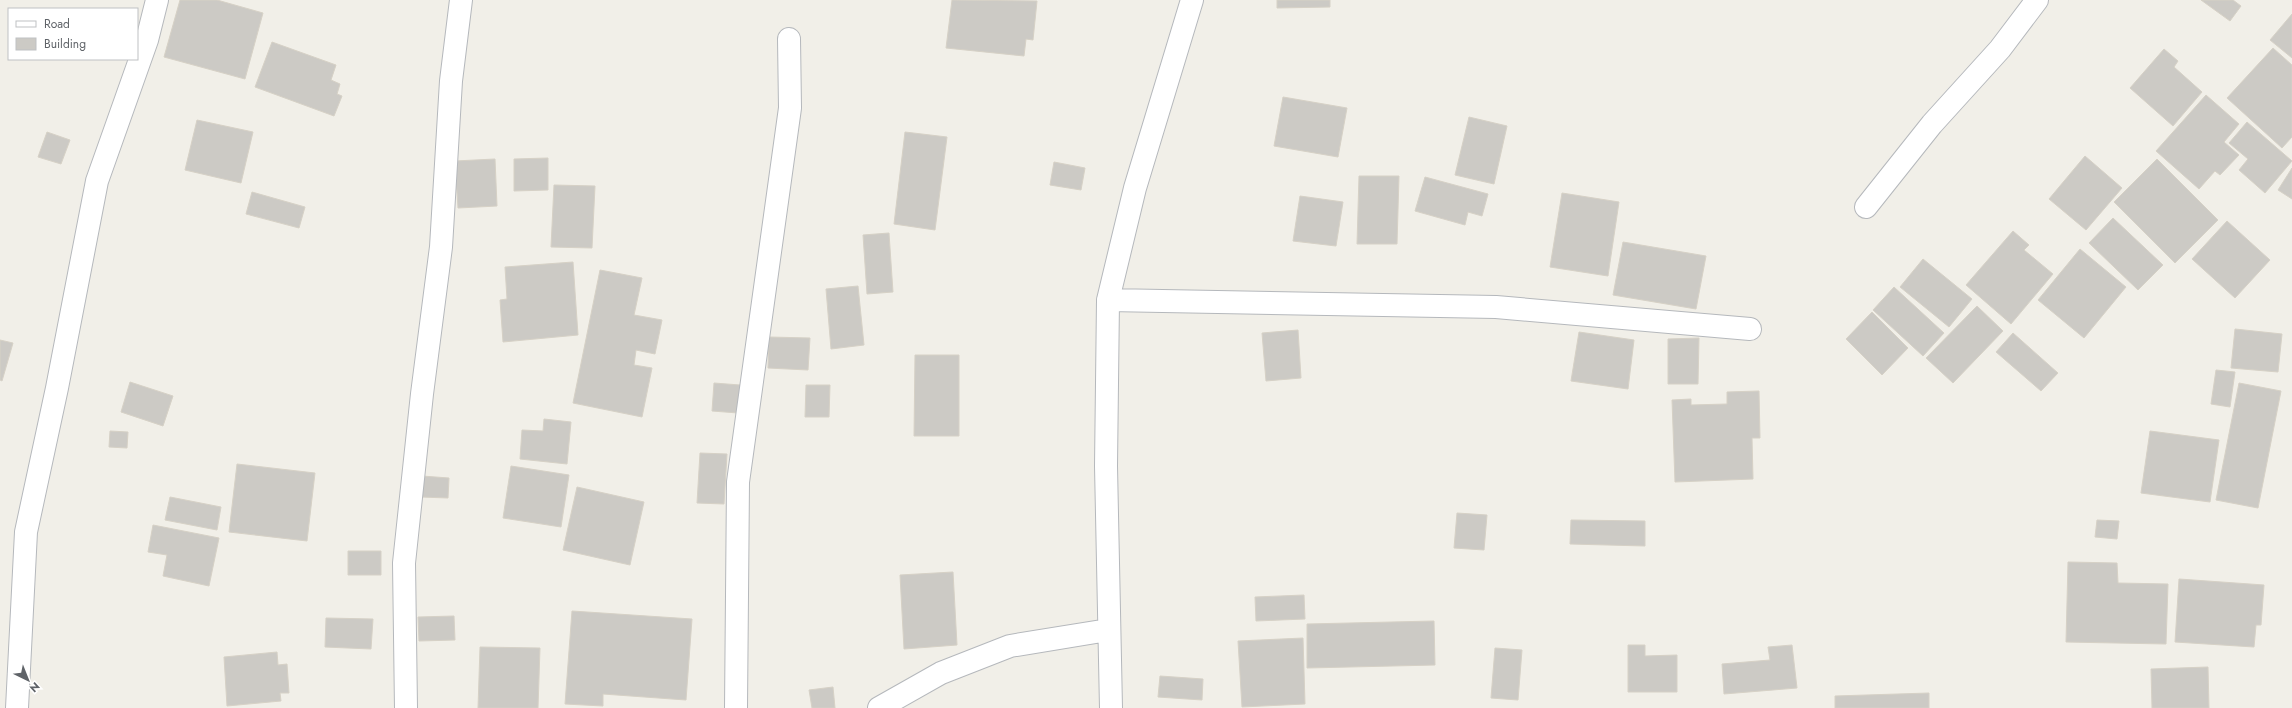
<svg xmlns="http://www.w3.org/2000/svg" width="2292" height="708" viewBox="0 0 2292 708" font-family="Jost,sans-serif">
<rect width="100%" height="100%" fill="#f1efe8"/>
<path fill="#cccac5" stroke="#d6d1c6" d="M180,0H217L263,13L245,79L164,57Z
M952,0L1037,1L1033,40L1026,39L1024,56L946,48Z
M1277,0H1330V7L1277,8Z
M2201,0H2233L2241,6L2230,21Z
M2292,14V58L2270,40Z
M272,42L336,65L331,80L340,84L337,94L342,96L334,116L255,87Z
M2273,48L2292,65V137L2282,148L2227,98Z
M2164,49L2178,61L2174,67L2202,92L2173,126L2130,88Z
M2206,95L2239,124L2224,142L2239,155L2220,175L2215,171L2199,189L2156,151Z
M1283,97L1347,108L1338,157L1274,146Z
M1469,117L1507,126L1494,184L1455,175Z
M197,120L253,132L241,183L185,170Z
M2247,122L2292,161L2265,193L2239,170L2248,159L2229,143Z
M47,132L70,140L61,164L38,157Z
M905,132L947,137L935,230L894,224Z
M2085,156L2122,188L2086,230L2049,199Z
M548,158V190L514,191V159Z
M495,159L497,206L458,208L455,161Z
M2157,159L2218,220L2175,263L2114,202Z
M1054,162L1085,168L1081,190L1050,185Z
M2292,168V199L2278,190Z
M1359,176H1399L1397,244H1357Z
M1425,177L1488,194L1482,216L1468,212L1465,225L1415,211Z
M554,185L595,186L592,248L551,247Z
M252,192L305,207L299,228L246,214Z
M1562,193L1619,202L1608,276L1550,267Z
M1300,196L1343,202L1336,246L1293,241Z
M2113,218L2163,265L2138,290L2089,243Z
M2227,221L2270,260L2235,298L2192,259Z
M2013,231L2029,245L2024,250L2053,274L2011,324L1966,285Z
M889,233L893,292L867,294L863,235Z
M1623,242L1706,256L1696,309L1613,295Z
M2080,249L2126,287L2084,338L2038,300Z
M1923,259L1972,299L1949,327L1900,287Z
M573,262L578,335L503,342L500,300L507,299L505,267Z
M600,270L642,278L634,315L662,320L655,354L636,350L634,365L652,368L642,417L573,403Z
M858,286L864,345L831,349L826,289Z
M1894,287L1944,333L1923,356L1873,310Z
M1977,306L2003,331L1953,383L1926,358Z
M1872,312L1908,348L1882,375L1846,339Z
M2235,329L2282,334L2278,372L2231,368Z
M1298,330L1301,378L1266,381L1262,333Z
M1579,332L1634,340L1628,389L1571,381Z
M2013,333L2058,373L2041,391L1996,352Z
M769,337L810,338L808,370L768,368Z
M1699,338L1698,384H1668V339Z
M0,340L13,343L2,381L0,380Z
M915,355H959V436H914Z
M2216,370L2235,372L2230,407L2211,404Z
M130,382L173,396L163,426L121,412Z
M714,383L740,385L738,413L712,411Z
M2239,383L2281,391L2258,508L2216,500Z
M806,385H830L829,417H805Z
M1759,391L1760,438H1752L1753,479L1675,482L1672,400L1691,399V405L1727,404V392Z
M544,419L571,422L567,464L520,459L522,430L543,431Z
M110,431L128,432L127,448L109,447Z
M2150,431L2219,440L2210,502L2141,493Z
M700,453L727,454L724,504L697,503Z
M237,464L315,473L307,541L229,532Z
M511,466L569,475L561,527L503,518Z
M422,476L449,478L448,498L421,497Z
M577,487L644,502L630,565L563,550Z
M170,497L221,507L217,530L165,520Z
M1457,513L1487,515L1484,550L1454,548Z
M1571,520L1645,521V546L1570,544Z
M2097,520L2119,521L2117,539L2095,537Z
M153,525L219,538L209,586L163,576L167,555L148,552Z
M348,551H381V575H348Z
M2068,562L2117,563L2118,583L2168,584L2166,644L2066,642Z
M953,572L957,645L904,649L900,575Z
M2179,579L2264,585L2261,625H2256L2254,647L2175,642Z
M1304,595L1305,619L1256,621L1255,597Z
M572,611L692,619L686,700L603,694V706L565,704Z
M454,616L455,640L419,641L418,617Z
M326,618L373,619L371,649L325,647Z
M1434,621L1435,665L1307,668V624Z
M1303,638L1305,704L1242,707L1238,641Z
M1628,645H1645V656L1677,655V692H1628Z
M1792,645L1797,688L1724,694L1722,664L1770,660L1768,647Z
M480,647L540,648L538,708H478Z
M1495,648L1522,650L1518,700L1491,698Z
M277,652L278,665L287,664L289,693H280L281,701L227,706L224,657Z
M2208,667L2209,708H2152L2151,669Z
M1160,676L1203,679L1202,700L1158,697Z
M833,687L835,708H812L809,690Z
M1929,693V708H1835V696Z"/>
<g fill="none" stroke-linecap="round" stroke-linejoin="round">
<g stroke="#b5b8bc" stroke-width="24">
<path id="street" d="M1866,207L1932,124L2000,49L2037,0
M1108,300L1496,307L1750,329
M17,708L26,532L57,388L97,181L147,40L157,0
M406,708L404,563L422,394L441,247L451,81L461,0
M736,708L738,482L790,108L789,39
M879,708L941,673L1010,646L1108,630
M1111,708L1106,466L1108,300L1135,188L1192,0"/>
</g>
<use href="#street" stroke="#fff" stroke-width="22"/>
</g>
<rect x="8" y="8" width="130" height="52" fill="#ffffff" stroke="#bfc1c3"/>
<rect x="16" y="21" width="20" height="6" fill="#ffffff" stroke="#bfc1c3"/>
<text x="44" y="28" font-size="12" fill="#5f6368">Road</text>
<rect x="16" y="38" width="20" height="12" fill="#cccac5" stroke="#bfc1c3"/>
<text x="44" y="48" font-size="12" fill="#5f6368">Building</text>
<g transform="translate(28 680) rotate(137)" stroke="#ffffff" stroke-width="3" paint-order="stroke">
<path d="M0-3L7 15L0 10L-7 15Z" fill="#5f6368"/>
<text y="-6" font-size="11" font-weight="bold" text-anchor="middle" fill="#5f6368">N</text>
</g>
</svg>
